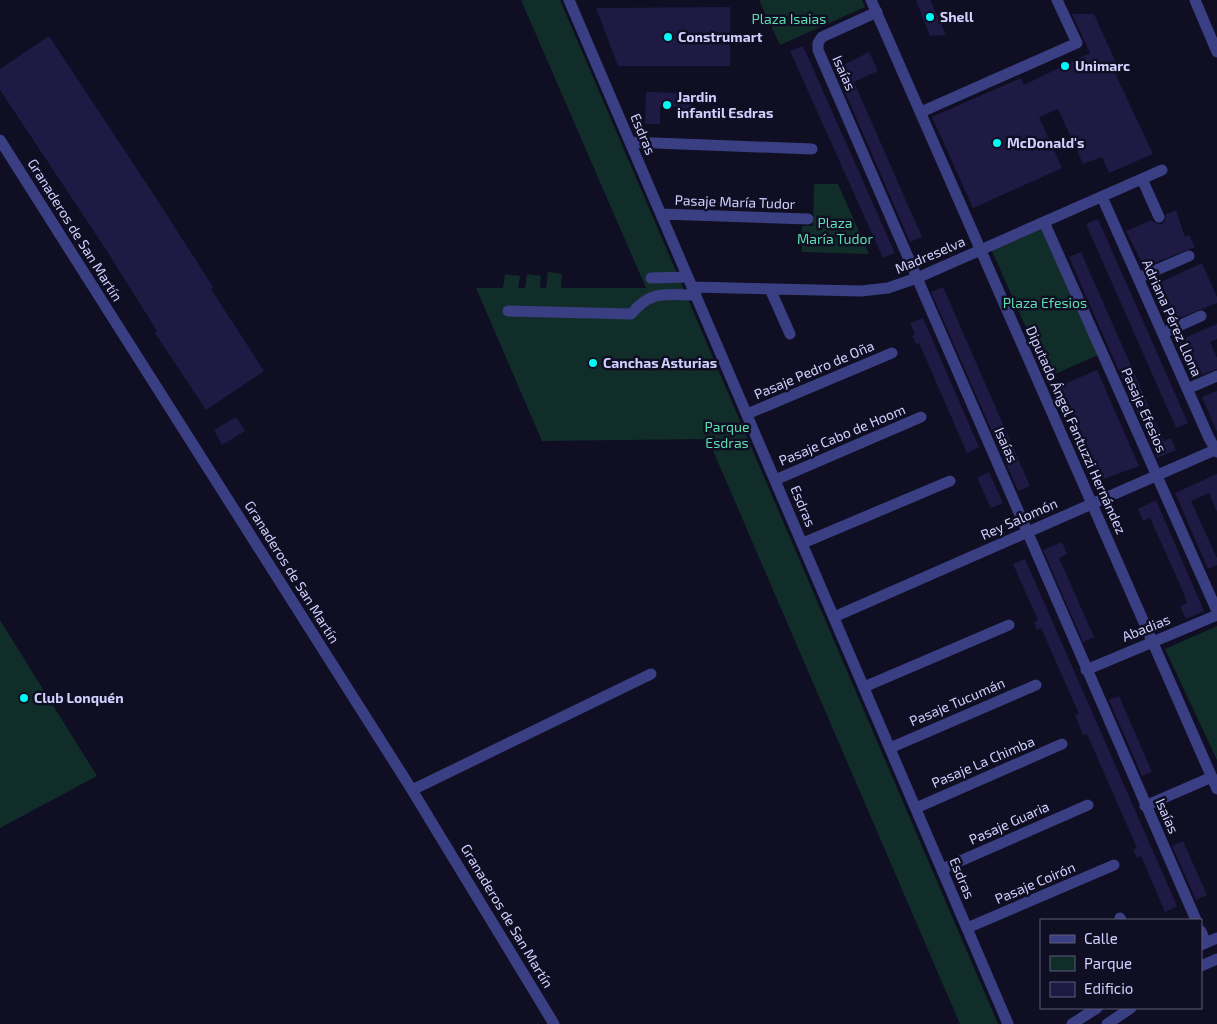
<svg xmlns="http://www.w3.org/2000/svg" width="1217" height="1024" viewBox="0 0 1217 1024" font-family="'Exo 2',sans-serif">
<rect width="100%" height="100%" fill="#0f0e23"/>
<path fill="#112d29" d="M521,0H560L998,1024H960L708,439L542,441L476,288H503L505,274L520,276L518,288H525L527,274L541,276L540,288H546L548,272L562,274L561,288H646Z
M759,0H862L865,7L780,45Z
M814,184H838L869,254L802,252V226H813Z
M1041,229L1098,355L1048,377L992,251Z
M0,620L97,776L0,828Z
M1217,626V760L1165,649Z"/>
<path fill="#1e1a44" d="M916,0H930L946,35L930,36Z
M730,7V66H618L596,8Z
M1072,14H1094L1118,67L1113,69L1153,154L1109,173L1102,157L1083,164L1058,109L1039,117L1062,168L973,208L932,117L1021,78L1024,85L1090,53Z
M49,36L156,198L213,287L211,289L264,371L206,410L155,333L157,331L105,248L0,90V69Z
M803,46L895,253L883,258L790,51Z
M869,52L878,71L854,82L922,237L910,242L835,69Z
M646,92L692,93V116L678,115V107H660V124H645Z
M1176,210L1185,237L1189,235L1195,247L1144,267L1126,231L1152,220L1155,223L1162,224L1165,221L1166,214Z
M1098,219L1188,423L1176,428L1086,224Z
M1081,252L1164,441L1171,438L1176,450L1157,458L1069,257Z
M1202,263L1217,297V303L1169,322L1150,287Z
M943,287L1030,486L1018,491L931,292Z
M923,318L979,447L967,453L919,343L916,344L912,336L915,334L910,323Z
M1217,324V339L1210,342L1217,358V369L1193,378L1175,342Z
M1097,370L1139,466L1101,480L1060,386Z
M1217,391V432L1202,397Z
M236,417L245,431L222,445L214,430Z
M989,472L1003,503L991,508L977,478Z
M1217,474V512L1209,493L1191,501L1217,558V565L1208,569L1175,493Z
M1156,500L1204,611L1186,619L1180,606L1187,603L1182,589L1150,518L1143,521L1138,509Z
M1062,542L1067,554L1059,558L1094,637L1083,642L1043,550Z
M1025,559L1177,906L1165,912L1141,856L1137,858L1133,850L1137,848L1087,734L1083,735L1075,715L1079,714L1041,628L1037,630L1034,622L1038,620L1013,564Z
M1119,696L1152,772L1142,776L1109,700Z
M1183,841L1207,895L1196,900L1172,846Z"/>
<g fill="none" stroke-linecap="round" stroke-linejoin="round">
<path stroke="#393f82" stroke-width="11" d="M569,0L1008,1024
M871,0L1217,789
M1195,0L1217,52
M877,12L822,37L818,43V50L1196,920
M921,112L1077,43L1057,0
M0,140L412,790L554,1024
M630,142L812,149
M1142,179L1159,217
M1102,197L1209,438L1217,452
M661,214L808,219
M1044,222L1217,611
M651,278L688,277
M1138,278L1189,256
M692,287L861,291L888,288L917,278L1162,170
M770,289L790,334
M508,311L631,314C652,289 666,295 696,295
M1163,333L1201,316
M1187,389L1217,376
M747,414L892,353
M775,480L921,417
M803,543L950,481
M834,617L1217,449
M1086,670L1217,615
M864,687L1009,625
M890,748L1036,685
M412,790L651,674
M1145,806L1212,777
M916,808L1062,744
M942,869L1088,805
M1120,918L1121,920
M967,928L1114,865
M1201,931L1206,943
M1201,945L1217,938
M1201,966L1217,959
M1072,1024L1097,1008
M1107,1024L1131,1008"/>
</g>
<g fill="#00fbf7" stroke="#0f0e23" stroke-width="2">
<circle cx="930" cy="17" r="5"/>
<circle cx="668" cy="37" r="5"/>
<circle cx="1065" cy="66" r="5"/>
<circle cx="667" cy="105" r="5"/>
<circle cx="997" cy="143" r="5"/>
<circle cx="593" cy="363" r="5"/>
<circle cx="24" cy="698" r="5"/>
</g>
<g text-anchor="middle" stroke-width="5" stroke-linejoin="round" paint-order="stroke">
<g font-size="14" font-weight="bold" fill="#d0d0ff" stroke="#0f0e23" text-anchor="start">
<text x="940" y="22">Shell</text>
<text x="678" y="42">Construmart</text>
<text x="1075" y="71">Unimarc</text>
<text x="677" y="102">Jardin<tspan x="677" dy="16">infantil Esdras</tspan></text>
<text x="1007" y="148">McDonald's</text>
<text x="603" y="368">Canchas Asturias</text>
<text x="34" y="703">Club Lonquén</text>
</g>
<g font-size="14" fill="#5cdfaf" stroke="#0f0e23">
<text x="789" y="24">Plaza Isaias</text>
<text x="835" y="228">Plaza<tspan x="835" dy="16">María Tudor</tspan></text>
<text x="1045" y="308">Plaza Efesios</text>
<text x="727" y="432">Parque<tspan x="727" dy="16">Esdras</tspan></text>
</g>
<g font-size="14" fill="#d0d0ff" stroke="#0f0e23">
<text transform="translate(844 73) rotate(66)" y="5">Isaías</text>
<text transform="translate(643 134) rotate(67)" y="5">Esdras</text>
<text transform="translate(735 202) rotate(2)" y="5">Pasaje María Tudor</text>
<text transform="translate(75 230) rotate(58)" y="5">Granaderos de San Martín</text>
<text transform="translate(930 255) rotate(-23)" y="5">Madreselva</text>
<text transform="translate(1172 318) rotate(66)" y="5">Adriana Pérez Llona</text>
<text transform="translate(814 370) rotate(-23)" y="5">Pasaje Pedro de Oña</text>
<text transform="translate(1144 410) rotate(66)" y="5">Pasaje Efesios</text>
<text transform="translate(1076 430) rotate(66)" y="5">Diputado Ángel Fantuzzi Hernández</text>
<text transform="translate(842 435) rotate(-23)" y="5">Pasaje Cabo de Hoom</text>
<text transform="translate(1006 445) rotate(66)" y="5">Isaías</text>
<text transform="translate(803 506) rotate(67)" y="5">Esdras</text>
<text transform="translate(1019 519) rotate(-24)" y="5">Rey Salomón</text>
<text transform="translate(292 572) rotate(58)" y="5">Granaderos de San Martín</text>
<text transform="translate(1146 628) rotate(-22)" y="5">Abadias</text>
<text transform="translate(957 702) rotate(-23)" y="5">Pasaje Tucumán</text>
<text transform="translate(983 762) rotate(-23)" y="5">Pasaje La Chimba</text>
<text transform="translate(1167 816) rotate(66)" y="5">Isaías</text>
<text transform="translate(1009 823) rotate(-24)" y="5">Pasaje Guaria</text>
<text transform="translate(962 878) rotate(67)" y="5">Esdras</text>
<text transform="translate(1035 883) rotate(-23)" y="5">Pasaje Coirón</text>
<text transform="translate(507 916) rotate(59)" y="5">Granaderos de San Martín</text>
</g>
</g>
<rect x="1040" y="919" width="162" height="90" fill="#0f0e23" stroke="#5c5c7b"/>
<rect x="1050" y="935" width="25" height="8" fill="#393f82" stroke="#5c5c7b"/>
<text x="1084" y="944" font-size="15" fill="#d0d0ff">Calle</text>
<rect x="1050" y="956" width="25" height="15" fill="#112d29" stroke="#5c5c7b"/>
<text x="1084" y="969" font-size="15" fill="#d0d0ff">Parque</text>
<rect x="1050" y="982" width="25" height="15" fill="#1e1a44" stroke="#5c5c7b"/>
<text x="1084" y="994" font-size="15" fill="#d0d0ff">Edificio</text>
</svg>
